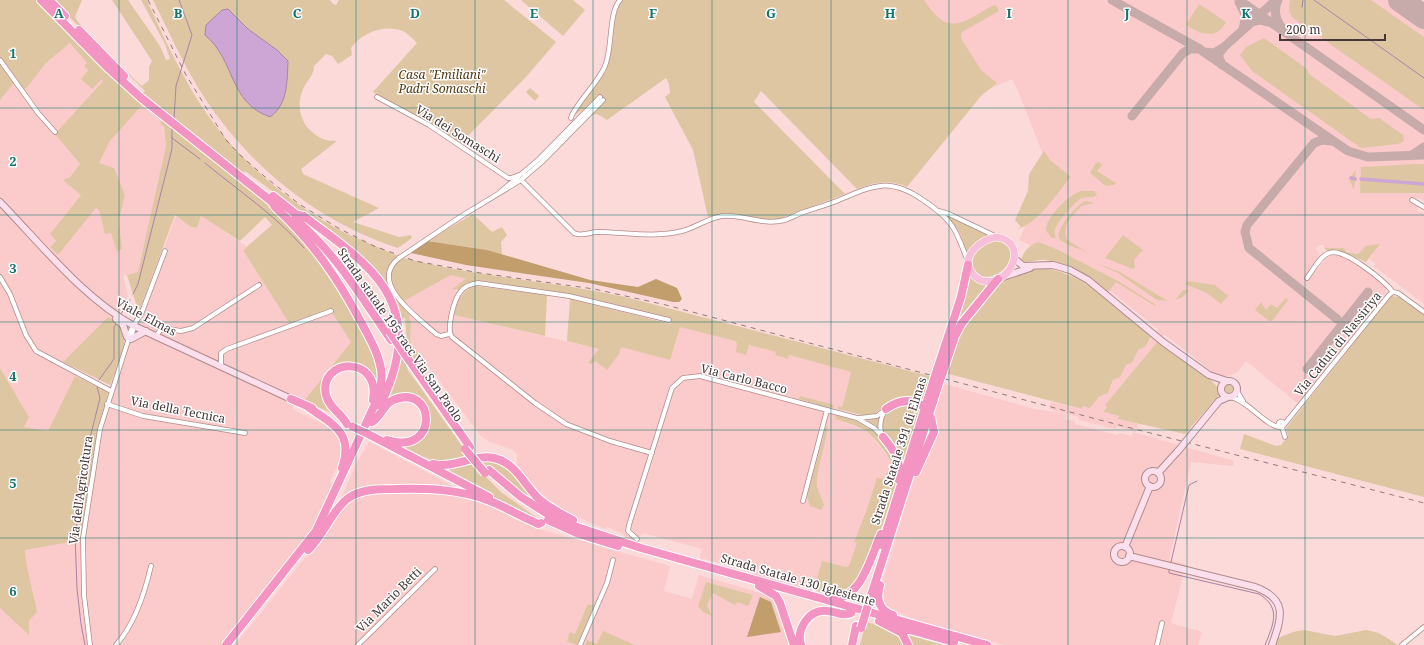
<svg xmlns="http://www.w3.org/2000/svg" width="1424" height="645" viewBox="0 0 1424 645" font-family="'Noto Serif',serif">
<rect width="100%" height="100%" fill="#fbdad9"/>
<path fill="#fbcaca" d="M921,0H1424V200L1411,197L1409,199L1418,206L1417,211L1424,213V304L1374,266L1376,264L1369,259L1373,255L1350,253L1344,248H1324V245H1319L1316,249L1320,254L1304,278L1308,281L1327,257L1337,254L1351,260L1382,283L1386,286V293L1298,404L1246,361L1238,372L1228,376H1218L1164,334L1105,405L1107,407L1103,412L1119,416V419L1138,424L1136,432L1117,426L1116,429L1079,420V417L1049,409L1051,402L1081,409L1082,406L1106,394L1112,386L1113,380L1120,377L1125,366L1132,363L1138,350L1144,348L1158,329L1090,275L1019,240L1050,172L1018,91L1012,79L980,93Z
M70,43L87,63L88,69L81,79H102L103,81L55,134L80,164L70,177L64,180L81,195L50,234L56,241L50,247L58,255L96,207L99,210L105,233H111L117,252L122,249L119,220L125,195L99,163L110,141L143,103L162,120L166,146L165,156L138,272L123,276L128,296L117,313L127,319L134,321L155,273L176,215L191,227L197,228L201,216L246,246L243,250L289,323L330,310L351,342L304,401L295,404L292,409L327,426L335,433L339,439L341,450V458L330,482L334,484L330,493L314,525L300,547L221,645H0V608L29,634V621L37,612L34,594L26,567L25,549L87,494L108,392L114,373L63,362L78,371L48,431L24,427L29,417L0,368V100L14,82L24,90L46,63Z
M451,275L467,279L454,290L462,293L454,315L599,349L595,361L621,347L680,326L735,341L738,346L748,347L749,345L776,352L775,355L788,358L789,355L851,372L838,420L864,430L870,434L891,461L893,471L851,582L814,590L796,586L753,575L754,572L700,558L702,549L643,533L635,541L626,538L623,534L608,527L605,529L564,511L535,488L517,464V454L513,450L488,441L481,436L410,342L411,321L400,303Z
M944,384L1035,409L1067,414L1065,419L1074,421L1075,424L1116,435L1121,433L1132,436L1133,432L1234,461L1233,466L1191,462L1169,560L1186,564L1171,623L1202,632L1198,645H1005L919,621L885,607L880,592L881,587L912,484L934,439L932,413Z
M369,442L500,511L539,529L670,566L664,591L692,599L699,575L771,596L789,645H235L304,559L312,553L326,531L358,460Z"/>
<path fill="#dfc6a3" d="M0,0H38L137,98L145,91L52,0H82L75,17L78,22L138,83L142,86L149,80V67L152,61L112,0H128L160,46L166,60L170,59L165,44L141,0H147C159,28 172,55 187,82C220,143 274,193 334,227C355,239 377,246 398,256C374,276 395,298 411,313L409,318L411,321L410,342L424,362L417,366L407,351L406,366L408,370L469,456L451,462L433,461L398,446L407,444L429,421L408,394L396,395L385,402L398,370L402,344L407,340L405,318L399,319C381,259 293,208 245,171L239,179C268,204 299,229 322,260C334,277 343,298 353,316C366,339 379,360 377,387L357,365L326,378L334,414L304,401L351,342L330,310L289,323L243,250L272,225L265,217L240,241L201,216L197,228L191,227L175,215L140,309L138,310L127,275L138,272L166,146L164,127L160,123L162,120L143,104L110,141L99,163L114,168L125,195L119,220L122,249L117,252L111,233L105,234L99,210L96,208L58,255L50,247L56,241L50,234L81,195L63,180L70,177L80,164L55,134L103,81L102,79L92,89L81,79L88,70L84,66L87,63L70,43L46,63L24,91L0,56Z
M153,0H330L333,4L336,5L339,0H504L556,42L526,77L461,143L373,92L417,43C414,40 409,35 405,32C387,23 362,32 351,48L352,55L338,64L332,56L326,54L314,66C314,74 309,79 305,85C297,99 298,116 308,128C318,138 324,141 337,141L301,169L303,174L379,208L353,222L399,237L411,235L412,238L398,248C318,222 250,167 204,97C184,66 169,32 153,0Z
M521,0H573L585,10L563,36Z
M621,0H924C942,27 952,30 980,13C985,10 990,6 996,5L999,11L962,32L961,38L981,70L997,83L981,96L907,187C890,179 874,182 857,189L761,91L754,102L845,194L776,220L733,216L708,217L693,150L665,97L670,93L669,84L666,78L607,120L597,114L591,115L605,100L602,96L598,95L584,109L573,116L595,86L607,65L613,41L614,13Z
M1290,0H1371L1424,37V110L1293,18L1289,11Z
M1199,4L1226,22C1217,41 1200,34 1186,25Z
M1264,38L1307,69L1309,74L1371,119L1379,118L1403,135L1404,141L1398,144L1361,148L1252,71L1240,55L1246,47Z
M0,63L15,82L0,100Z
M530,88L539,96L535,101L526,92Z
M1044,151L1050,160L1071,177C1055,195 1040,222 1016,230L1021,227L1015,220L1028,191L1029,174Z
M1099,162L1102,165L1097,171L1116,183L1114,185L1106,186L1090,173L1095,164Z
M1417,164H1424V193H1360L1361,167Z
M1356,170L1354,190L1349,179Z
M1082,191H1094L1097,195C1092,199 1087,196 1082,198C1076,200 1057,223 1055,229C1054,232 1055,235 1056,238H1052L1046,231C1044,219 1070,193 1082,191Z
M1086,201L1094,203L1081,206C1073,216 1060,226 1067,240L1087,252C1079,248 1063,245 1059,238C1055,229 1078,203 1086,201Z
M473,214L492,232L502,227L507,235L501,242L502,255L487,250L427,241Z
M949,216L987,235V237L967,252L960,233L948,217Z
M1123,235L1143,250L1134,260L1135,268L1133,269L1105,258Z
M998,241C1025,249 1003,282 981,276C961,264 980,241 998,241Z
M1038,242L1056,249L1118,281L1156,305L1155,306L1116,282L1108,292C1092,279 1066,263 1045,260C1037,259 1030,263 1023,262L1021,260C1023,252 1030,245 1038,242Z
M1380,244L1366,262C1353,257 1342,250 1327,251L1324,248H1344L1347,252L1358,254L1366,246Z
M404,258C476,277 551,281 625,297L933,377L923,403L911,397H899L889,402L873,415L865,416L838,409V406L842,407L851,372L789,355L788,359L775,355L776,352L749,345L746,355L736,352L737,344L735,341L680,327L670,360L621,347L619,354L607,370L595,361L592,364L588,363L599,349L567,341L570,299L671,324V318L576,295L484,282L469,283L458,290L452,289L466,279L451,275L402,302C390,289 385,267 404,258Z
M1096,263L1120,272L1168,301L1157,300L1118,273Z
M1043,268C1087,274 1120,310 1151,337L1145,347L1138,350L1132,363L1126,365L1120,377L1113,380L1108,393L1099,397L1090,408L1082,406V409L945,373L950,357L964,326L997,285L1009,277L1029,270Z
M969,275L989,284L951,336Z
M1188,281L1215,285L1228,296L1221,304L1207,293L1185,284Z
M476,286L547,295L545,336L454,315C458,301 461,290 476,286Z
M1183,290H1189L1183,297L1175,300Z
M1391,296L1400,297L1424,314V497L1240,449L1244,434L1276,446L1281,445L1288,436L1286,428Z
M1286,298L1288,300L1272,321H1269L1255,310L1261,302L1266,310L1271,304L1277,308Z
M108,317C112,320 118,323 121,327C131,343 115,369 110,385L63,362Z
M1158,341L1207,376L1220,390L1219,395L1185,434L1118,419L1119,416L1103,412L1107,407L1105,405Z
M0,368L29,417L24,427L48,431L75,376L108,392L94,453L80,540L25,550C26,571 34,591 37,612L29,621V635L0,608Z
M744,381L775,390L774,392L744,383Z
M1223.5 389a5.5 5.5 0 1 1 11 0a5.5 5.5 0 1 1-11 0Z
M800,396L834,405L832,409L799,399Z
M899,403L922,407L903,467C888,443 867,424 899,403Z
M836,415C846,418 858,420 868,425C885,435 899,460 898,480C897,485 894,492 892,497C882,530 868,561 851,590L832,596L814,590L822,561L846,567L849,566L857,543L854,542L866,512L877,478L884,479L885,475L893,467C892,459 872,433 864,430C855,425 844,422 835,419Z
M879,416L878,428L866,420Z
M826,426L828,427C826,442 815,475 817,487C819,493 822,499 824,505L821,510L810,506L807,496Z
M484,458L507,466L538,502L537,505L492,469L484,475L501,492L540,520L499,501L436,466Z
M706,582L753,595L748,606L737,602L735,605L713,593L707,605L712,616L703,612L698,606Z
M588,604L594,606L577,645L567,641L570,632L575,634Z
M866,622C886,628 895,628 907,645H860Z
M1304,630L1335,636L1366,630L1379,633L1398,645H1275L1278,638L1293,632Z
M603,631L635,645H585L587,640L597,644Z
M905,634L943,645H911Z"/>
<path fill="#c19e6c" d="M427,241L487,250L590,280L638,287L656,279L677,288L682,299L679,302H673L589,283L466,265L411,253Z
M760,597L771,602L781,632L747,637Z"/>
<path fill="#cea6d5" stroke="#a685a6" d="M228,9L248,29L277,50L288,61C287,82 288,104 270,117C228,102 236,61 205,35L206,25L222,10Z"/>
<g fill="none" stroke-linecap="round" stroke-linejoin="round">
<path stroke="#a685a6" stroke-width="1" d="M1314,0L1424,78
M1302,7L1303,0
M174,119L176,86L192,35L179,0
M172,138L200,159
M205,163C240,192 274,214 304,248
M133,294L138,284L172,149V128
M121,314L130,300
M99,380L114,359V327L117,322
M1171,562L1189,485L1197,481
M1169,570V573L1259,594C1282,608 1273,625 1265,645
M85,645L81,624L77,589L75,534L90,450L89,442L100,398L97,387"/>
<path stroke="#cea6d5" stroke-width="3.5" d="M1351,178L1355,179
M1361,179L1424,184"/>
<path stroke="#c7abaa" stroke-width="9" d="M1112,0L1198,48L1348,151L1368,157L1424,155
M1239,0L1424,130
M1278,0C1273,10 1275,19 1282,28
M1239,2L1246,16L1243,29
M1251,22L1260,20L1268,22
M1224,47L1276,0
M1204,52L1214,53L1224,47L1218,55L1222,65
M1132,116L1183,53L1190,49H1200
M1331,141L1322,140L1314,143L1247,225L1245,232L1249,248L1337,319
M1412,155L1424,147
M1307,369L1368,292"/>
<path stroke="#c7abaa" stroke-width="24" d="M1400,0L1424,17"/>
<g stroke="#b18b8b" stroke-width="5.5">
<path id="street" d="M0,60L38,113L55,132
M377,97L429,125L508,178
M571,118C573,107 599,82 605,66C613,47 608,14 620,0
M508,178H511L524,173
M521,180L574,233C581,237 590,232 597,232C625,232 654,238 682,231C695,228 708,218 722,216C743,214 763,226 785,220C791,218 798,214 804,212C816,208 827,205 839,200C874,185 889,177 923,200C953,220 956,229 968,262
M499,193L539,159L600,97
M1412,200L1424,207
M939,211L949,214L995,236
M408,252L460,217L521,180L542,162L603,100
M399,258C367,283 419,318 436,334L441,336L449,334
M0,277L10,294L26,335L36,351L111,391
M1307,278C1313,270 1320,256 1329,253C1344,247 1384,281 1393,292
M156,336L162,328L181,331L193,328L259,285
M128,339L131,330L142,312L165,251
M221,366V353L227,349L331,311
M1237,391L1243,401
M1231,397C1248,401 1266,426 1279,427
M107,404L143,416L245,433
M859,418L877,416L886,409
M1278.5 424a2.5 2.5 0 1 1 5 0a2.5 2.5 0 1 1-5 0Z
M1283,426L1389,295L1393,292L1398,293L1424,312
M1282,427L1285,437
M882,435C879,427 880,419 885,411
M652,453L610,441L566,424L535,403L452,337C446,329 454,299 461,291C465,286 471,284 478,283L569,296L669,320
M803,501L827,410
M637,539L628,531L629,525L672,388L683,378L700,376L857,418L874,428L883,437
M90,645L84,595L83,538L100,429L128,341L131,339L134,326
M116,645C134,625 145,592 151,566
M358,645L435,569
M580,645L607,583L613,560
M1157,645L1162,623
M1402,645L1424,627"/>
</g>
<g stroke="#b18b8b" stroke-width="8">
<path id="secondary" d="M0,202C41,244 82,297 134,326L291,399
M1015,259L1023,266L1053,265L1070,270L1088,280L1163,342L1209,375L1227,381
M1003,277L1030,268
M116,319L123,325L127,337
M131,339L146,331
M1221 389a8 8 0 1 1 16 0a8 8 0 1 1-16 0Z
M1192,434L1219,401L1228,397
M1145 479a8 8 0 1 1 16 0a8 8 0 1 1-16 0Z
M1158,473L1178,451
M1114 554a8 8 0 1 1 16 0a8 8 0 1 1-16 0Z
M1125,547L1150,486
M1129,556L1255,587C1288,599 1282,617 1272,645"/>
</g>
<g stroke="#fff" stroke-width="8">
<path id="primary" d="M996,237C1032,241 1009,291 980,280C976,278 973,275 971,271C961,255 981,240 996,237Z"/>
</g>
<g stroke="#fff" stroke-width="10">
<path id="highway" d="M41,0L107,67L140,97L276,205
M49,0L65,16
M79,30L124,76
M273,196L302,219
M298,215L304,216C324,232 346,246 364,264C410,307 405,354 380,406
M295,219C335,252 362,298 391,340
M406,356L470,447
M937,370L961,297L968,265
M943,372L955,336L962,323L998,279
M291,399L312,408
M308,407C334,425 354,433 342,468
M886,409C898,400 910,398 923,406
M372,422C381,417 383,405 393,400C436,382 440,457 387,440
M347,424C341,413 329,408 326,395C318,358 381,354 373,400
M368,434L489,497
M883,437C894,450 902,462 899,480
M433,464C454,469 473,454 494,458C516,463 524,485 539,499C549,508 561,514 573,520
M489,470L521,497L549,515L577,527L641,548L987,645
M916,472L934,432L931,418
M548,520L579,534L618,546
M882,545L934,379
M308,550C324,535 330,513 347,499C360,489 378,489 394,489C427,488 459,489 490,501C505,507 518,515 532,521L538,524L541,523
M880,585C876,598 878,610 893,615
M759,586L776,596L780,603L794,645
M829,597C860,605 871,556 881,534
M869,602L940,380
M879,621L902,633L908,645
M888,624L954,642
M226,645L316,531L376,402C380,392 383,381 381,369C378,352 369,337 361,322C337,277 313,242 275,207L272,202
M801,645C796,629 809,609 827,611C836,611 843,617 851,613
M852,645L856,626"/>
</g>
<use href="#street" stroke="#fff" stroke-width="4"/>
<use href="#secondary" stroke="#fbdfed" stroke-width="6"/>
<use href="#primary" stroke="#f8bfda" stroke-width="7"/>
<use href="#highway" stroke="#f394c2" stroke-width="8"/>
<path stroke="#937c7c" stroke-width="1" stroke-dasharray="5 5" stroke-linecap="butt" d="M148,0L186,75L226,140L240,155L264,176L299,204L338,228L374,246L415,261L480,273L594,289L666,305L1119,425L1424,503"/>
<g stroke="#b18b8b" stroke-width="5.5" stroke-linecap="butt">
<path id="street-bridge" d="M399,258L408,252"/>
</g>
<g stroke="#b18b8b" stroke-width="8" stroke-linecap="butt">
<path id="secondary-bridge" d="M1178,451L1192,434"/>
</g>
<g stroke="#fff" stroke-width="10" stroke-linecap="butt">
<path id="highway-bridge" d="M390,332L406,356
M934,379L937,370
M940,380L943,372
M353,427L368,434
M465,449L485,473
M861,628L869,602"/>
</g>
<use href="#street-bridge" stroke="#fff" stroke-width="4"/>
<use href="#secondary-bridge" stroke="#fbdfed" stroke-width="6"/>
<use href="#highway-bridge" stroke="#f394c2" stroke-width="8"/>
</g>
<path fill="none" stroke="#0f766e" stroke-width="1" stroke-opacity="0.55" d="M119,0V645M237,0V645M356,0V645M475,0V645M593,0V645M712,0V645M831,0V645M949,0V645M1068,0V645M1187,0V645M1305,0V645M0,108H1424M0,215H1424M0,322H1424M0,430H1424M0,538H1424"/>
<g text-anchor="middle" stroke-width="3" stroke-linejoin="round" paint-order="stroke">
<g font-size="12" font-style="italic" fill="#51380f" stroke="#fff">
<text x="442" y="79">Casa "Emiliani"<tspan x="442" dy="14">Padri Somaschi</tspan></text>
</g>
<g font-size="12" fill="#473737" stroke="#fff">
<text transform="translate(458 134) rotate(32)" y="4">Via dei Somaschi</text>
<text transform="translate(146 317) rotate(28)" y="4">Viale Elmas</text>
<text transform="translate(400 335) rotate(55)" y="4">Strada statale 195 racc Via San Paolo</text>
<text transform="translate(1338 344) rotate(-51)" y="4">Via Caduti di Nassiriya</text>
<text transform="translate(744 379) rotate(14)" y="4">Via Carlo Bacco</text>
<text transform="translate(178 410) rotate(11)" y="4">Via della Tecnica</text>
<text transform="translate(899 451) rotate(-72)" y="4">Strada Statale 391 di Elmas</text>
<text transform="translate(81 490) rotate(-82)" y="4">Via dell'Agricoltura</text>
<text transform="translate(798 580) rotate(16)" y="4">Strada Statale 130 Iglesiente</text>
<text transform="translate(389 600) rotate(-45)" y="4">Via Mario Betti</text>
</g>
</g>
<g font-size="13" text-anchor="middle" font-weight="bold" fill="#0f766e" stroke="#fff" stroke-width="3" stroke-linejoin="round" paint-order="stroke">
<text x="59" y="18">A</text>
<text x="178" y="18">B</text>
<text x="297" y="18">C</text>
<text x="415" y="18">D</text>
<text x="534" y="18">E</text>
<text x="653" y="18">F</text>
<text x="771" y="18">G</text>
<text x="890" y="18">H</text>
<text x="1009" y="18">I</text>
<text x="1127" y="18">J</text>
<text x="1246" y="18">K</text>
<text x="13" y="58">1</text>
<text x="13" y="166">2</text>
<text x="13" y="273">3</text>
<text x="13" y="381">4</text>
<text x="13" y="488">5</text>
<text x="13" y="596">6</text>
</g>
<path d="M1280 34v6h105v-6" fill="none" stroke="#473737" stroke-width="2"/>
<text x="1286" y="34" font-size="12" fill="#473737" stroke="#ffffff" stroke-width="3" paint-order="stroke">200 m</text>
</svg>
